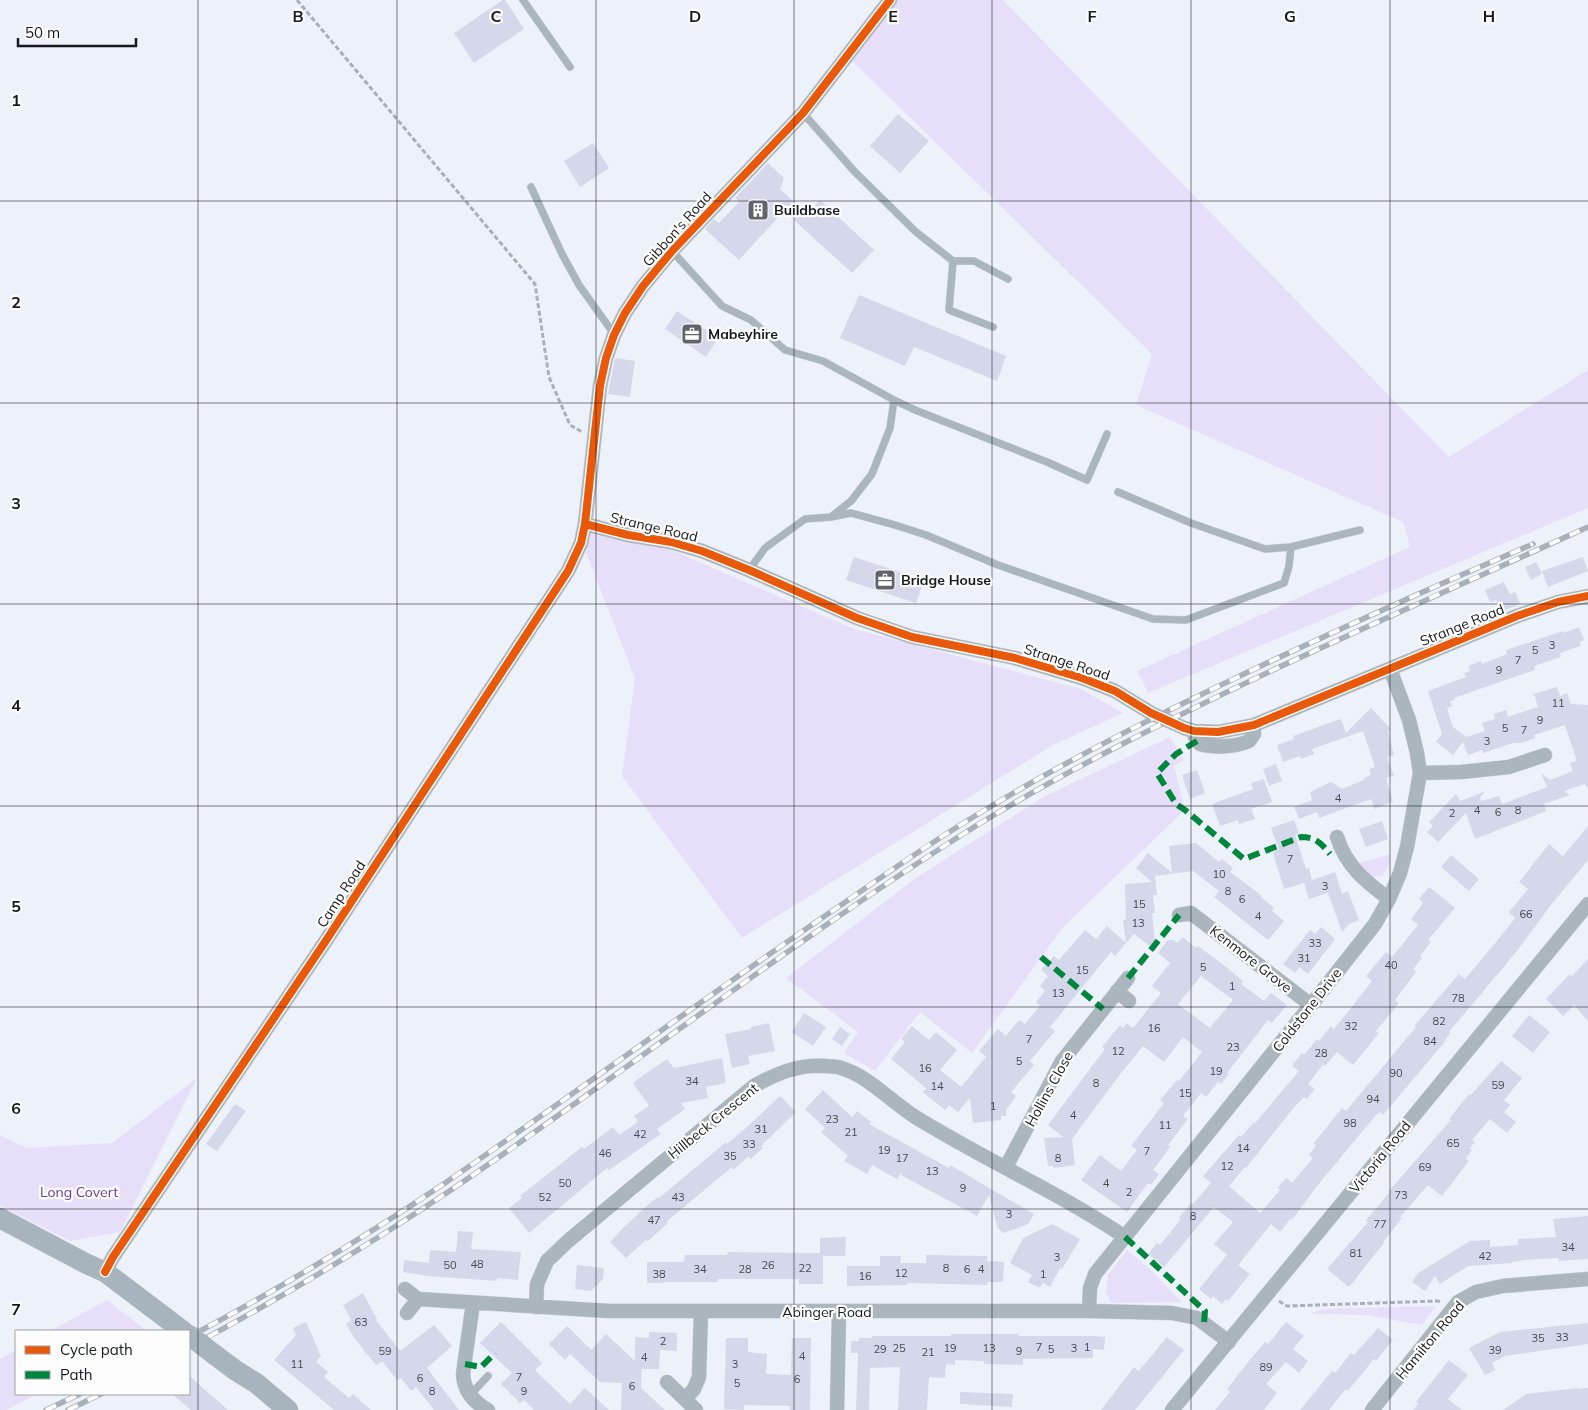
<svg xmlns="http://www.w3.org/2000/svg" width="1588" height="1410" viewBox="0 0 1588 1410" font-family="Mulish,sans-serif">
<rect width="100%" height="100%" fill="#edf1f9"/>
<path fill="#e7dffa" d="M890,0H1003L1449,457L1588,370V508L1148,693L1137,671L1410,547L1403,522L1136,405L1152,354L847,56Z
M578,532L667,548L854,629L1081,689L1123,713L1053,745L742,938L622,776L635,678Z
M1170,737L1184,760L1174,766L1185,810L1063,927L972,1053L920,1012L875,1071L844,1053L858,1032L786,978L917,877L1045,796Z
M1391,854L1390,863L1382,876L1366,877L1356,864Z
M197,1078L120,1232L70,1241L0,1205V1135L27,1148L112,1143Z
M1127,1250L1152,1271L1182,1302L1111,1303L1106,1292L1108,1275Z
M107,1300L147,1331H50Z
M1436,1306L1422,1325L1367,1315L1310,1314L1323,1309Z
M16,1350V1394H37L6,1410H0V1359Z"/>
<path fill="#d5d8eb" fill-rule="evenodd" d="M503,0H505L524,29L474,63L454,33Z
M898,114L929,141L900,173L870,146Z
M593,143L609,168L580,187L564,161Z
M768,163L784,178L780,189L807,214L820,200L874,250L852,273L784,211L739,260L705,229L714,219L719,223L739,202L735,198Z
M859,295L1006,356L997,381L914,347L905,366L840,338Z
M677,311L718,338L706,357L665,329Z
M615,358L635,361L630,397L608,394Z
M854,557L924,580L916,603L846,580Z
M1583,557L1588,571L1548,587L1542,571Z
M1536,562L1542,574L1531,580L1525,567Z
M1504,582L1510,594L1515,592L1520,604L1501,612L1496,600L1490,602L1485,590Z
M1579,627L1584,640L1580,642L1581,646L1560,653L1561,657L1534,666L1535,670L1454,698L1455,700L1450,701L1452,706L1447,708L1453,727L1466,737L1485,731L1482,723L1495,719L1494,714L1506,710L1508,717L1538,707L1534,694L1557,687L1560,696L1567,693L1571,704L1588,705V786L1586,787L1585,784L1564,791L1570,795L1544,804L1546,811L1475,839L1466,813L1438,842L1427,832L1433,826L1429,822L1456,794L1460,801L1486,791L1480,797L1481,801L1499,796L1502,804L1547,787L1541,773L1550,780L1573,771L1570,763L1577,761L1565,725L1534,735L1535,738L1521,743H1513L1483,753L1482,750L1468,755L1463,742L1453,755L1436,742L1442,734L1428,691L1466,677L1464,673L1470,671L1468,666L1481,661L1482,664L1507,654L1506,650L1563,631V633Z
M1371,708L1391,729L1388,732L1394,755L1387,757L1394,776L1386,778L1393,802L1374,809L1371,799L1319,818L1317,812L1299,819L1294,807L1312,800L1310,792L1331,782L1342,789L1364,780V778L1371,775L1369,769L1375,767L1363,731L1312,749L1314,754L1301,759L1300,756L1283,762L1277,745L1294,739L1293,736L1341,719L1346,733Z
M1276,764L1282,781L1269,786L1263,769Z
M1197,770L1205,793L1190,799L1182,775Z
M1264,779L1272,802L1251,809L1255,819L1239,824L1238,820L1220,826L1212,804L1253,789L1251,783Z
M1294,820L1299,834L1295,835L1306,869L1309,868L1312,880L1335,872L1342,894L1348,891L1359,920L1349,924L1342,932L1328,893L1309,899L1304,883L1284,889L1273,853L1279,849L1271,828Z
M1382,821L1388,839L1366,847L1359,829Z
M1588,826V860L1551,905L1517,951L1449,1032L1450,1033L1443,1044L1383,1115L1380,1112L1376,1115L1317,1186L1292,1220L1291,1218L1280,1232L1271,1224L1238,1265L1250,1274L1228,1301L1226,1299L1222,1304L1213,1296L1211,1299L1199,1289L1227,1255L1214,1244L1233,1222L1214,1207L1164,1267L1148,1254L1157,1243L1160,1245L1181,1219L1179,1218L1191,1203L1193,1204L1211,1183L1203,1176L1239,1135L1241,1137L1254,1122L1255,1123L1299,1071L1292,1066L1302,1053L1304,1055L1317,1039L1319,1041L1331,1026L1334,1029L1354,1004L1372,981L1366,976L1386,952L1392,957L1418,925L1411,919L1423,903L1419,899L1429,887L1455,908L1428,940L1431,942L1420,956L1422,958L1413,969L1416,972L1395,1000L1399,1003L1376,1031L1379,1033L1353,1065L1337,1052L1325,1066L1323,1065L1308,1084L1315,1089L1307,1099L1304,1097L1295,1106L1246,1168L1245,1167L1229,1186L1260,1213L1280,1190L1278,1188L1286,1178L1292,1183L1313,1158L1309,1155L1316,1146L1314,1143L1342,1108L1346,1111L1416,1027L1414,1026L1459,974L1465,979L1497,941L1515,918L1509,912L1528,889L1519,882L1549,844L1563,856Z
M1196,843L1219,862L1222,859L1233,868L1230,872L1262,896H1260L1274,908L1272,911L1284,921L1268,940L1214,897L1219,891L1193,871L1155,876L1157,895H1153L1155,913H1152L1156,951L1134,934L1115,956L1111,952L1050,1027L1055,1031L1030,1061L1034,1065L1011,1092L1016,1096L1006,1110V1116H1001V1120L973,1123L970,1098L958,1112L949,1105L945,1110L923,1092L926,1088L891,1059L905,1042L901,1039L912,1026L929,1040L936,1032L957,1050L940,1070L961,1087L986,1057L979,1051L998,1029L1006,1036L1019,1020L1025,1024L1040,1006L1036,1002L1045,991L1040,986L1048,976L1041,970L1054,956L1059,960L1085,930L1096,939L1107,926L1126,943L1123,920L1126,919L1125,884L1152,882L1136,868L1148,853L1172,873L1169,846Z
M1451,855L1479,879L1469,891L1441,867Z
M1321,927L1335,939L1308,974L1299,967L1295,973L1283,964L1310,930L1315,934Z
M1183,937L1196,948L1198,946L1226,967L1243,981L1241,984L1264,1001L1271,993L1287,1005L1272,1023L1268,1020L1227,1073L1229,1074L1221,1084L1218,1082L1206,1097L1201,1093L1183,1116L1188,1119L1168,1145L1170,1147L1153,1170L1159,1174L1151,1185L1148,1183L1127,1212L1081,1180L1100,1155L1121,1171L1137,1150L1131,1146L1164,1103L1160,1100L1177,1080L1179,1081L1202,1052L1183,1037L1164,1062L1143,1046L1118,1077L1072,1139L1075,1165L1053,1168V1166H1048L1044,1138L1063,1137L1048,1125L1105,1049L1102,1047L1120,1025L1123,1028L1127,1023L1133,1028L1161,993L1152,986L1170,963L1158,953L1168,940H1173L1177,943ZM1201,976L1233,1000L1210,1028L1178,1004Z
M1588,959V1021L1574,1005L1563,1016L1546,999L1570,974L1572,976Z
M804,1013L826,1027L813,1046L792,1032Z
M1529,1015L1550,1032L1533,1053L1512,1036Z
M769,1023L775,1051L748,1056L750,1064L732,1068L725,1034L751,1029V1027Z
M840,1027L850,1034L842,1046L832,1039Z
M722,1058L726,1083L706,1087L708,1098L681,1103L685,1109L657,1129L661,1134L609,1170L607,1168L529,1233L509,1208L522,1198L520,1196L582,1147L584,1149L613,1127L619,1135L638,1122L634,1116L649,1106L633,1083L642,1076L667,1059L674,1068Z
M1501,1061L1522,1078L1504,1100L1510,1105L1504,1112L1516,1122L1507,1133L1490,1119L1472,1140L1475,1142L1470,1148L1472,1150L1466,1158L1469,1161L1442,1196L1428,1185L1400,1217L1402,1218L1383,1242L1384,1243L1349,1287L1327,1269L1368,1222L1366,1220L1389,1193L1388,1192L1451,1120L1449,1119L1469,1094L1471,1095Z
M823,1090L852,1117L857,1111L871,1122L869,1124L949,1168L950,1165L1034,1214L1028,1224L1004,1233L998,1229L989,1195L977,1216L901,1175L902,1171L897,1179L872,1165L867,1174L844,1161L848,1156L821,1132L825,1128L805,1109Z
M780,1096L796,1112L761,1146L763,1148L751,1159L749,1156L733,1170L732,1167L666,1222L668,1223L647,1242V1239L626,1258L610,1242L624,1227L649,1204L658,1197L659,1198L726,1142L727,1144L747,1127Z
M235,1104L246,1111L217,1151L206,1144Z
M1588,1216V1259L1559,1261L1558,1258L1526,1260L1512,1262V1263L1468,1266L1440,1284L1435,1276L1425,1291L1412,1282L1418,1273L1470,1241L1490,1240V1247L1518,1245V1239L1556,1237L1553,1219Z
M1052,1224L1080,1239L1062,1269L1060,1268L1050,1287L1043,1283L1040,1288L1028,1282L1032,1275L1010,1263L1023,1238Z
M458,1231L473,1232L471,1249L521,1252L518,1280L497,1278V1281L428,1276L403,1272L404,1260L429,1263L430,1250L456,1252Z
M846,1237L845,1256H823V1284H799V1279H718V1282H663V1283H647V1262H684L685,1255H728L727,1252L820,1253V1238Z
M926,1255L987,1256V1261L1004,1262L1003,1282H987V1285L907,1283V1285L847,1286V1266H880V1256H901L900,1263H926Z
M577,1265L604,1268L603,1279L591,1291L575,1289Z
M363,1293L377,1319L376,1320L400,1351L434,1325L452,1346L427,1368L459,1410H434L416,1387L411,1391L401,1378L397,1380L382,1361L376,1365L355,1339L346,1324L351,1320L343,1305Z
M306,1322L321,1356L316,1362L328,1372L324,1377L349,1398L353,1394L371,1410H334L274,1360L296,1335L293,1328Z
M501,1322L542,1363L535,1370L570,1404L585,1388L609,1410H534L524,1400L520,1403L501,1384L512,1373L480,1343Z
M1286,1322L1304,1336L1293,1349L1308,1361L1299,1373L1286,1362L1266,1384L1277,1393L1264,1410H1215L1230,1392L1227,1389L1249,1361L1265,1342L1268,1344Z
M1588,1323V1344L1505,1356L1492,1363L1495,1370L1485,1375L1469,1348L1500,1332Z
M567,1326L591,1350L606,1334L635,1361V1337L649,1338V1332L677,1333V1351L660,1350L659,1369H642L641,1388L665,1410H621L622,1383L600,1382L570,1354L565,1360L549,1344Z
M1378,1328L1393,1340L1376,1361L1374,1359L1348,1391L1346,1389L1329,1410H1300L1332,1371L1335,1373L1351,1353L1354,1355Z
M951,1334H1018V1336H1093L1105,1337L1104,1350L1093,1349V1358L1023,1359V1365L984,1364V1361L955,1360V1365L946,1364L945,1378L929,1377L927,1410H898L900,1367L870,1368L869,1410H856L858,1353H851V1341H859V1338H872V1336H951Z
M1167,1337L1184,1350L1135,1410H1101L1134,1367L1139,1371Z
M726,1338H748V1352L767,1354L766,1374L791,1375L792,1338H811L810,1410H790V1406L744,1405V1410L724,1409Z
M1449,1360L1468,1375L1448,1399L1462,1410H1413L1418,1404L1416,1402Z
M189,1375L204,1389L228,1410H191L172,1394H189Z
M1578,1388V1389L1588,1388V1410H1503L1526,1394Z
M960,1392L1013,1394L1012,1407L960,1404Z"/>
<g fill="none" stroke-linecap="round" stroke-linejoin="round">
<g stroke="#cbcfd5" stroke-width="8">
<path id="lane" d="M523,0L570,67
M803,113L854,171L916,232L953,261H974L1008,279
M531,187L562,254L579,285L614,334
M672,251L722,306L751,320L785,350L823,361L894,400L890,428L872,474L851,501L831,517L805,519L765,548L749,570
M953,261L949,310L993,327
M894,400L915,410L1047,462L1087,480L1107,434
M1118,492L1191,523L1265,549L1291,547
M831,517L851,513L895,525L926,535L998,565L1153,619L1186,620L1284,583L1289,566L1291,547L1360,530
M470,1395L488,1376"/>
</g>
<g stroke="#cbcfd5" stroke-width="15">
<path id="street" d="M585,524L628,535L671,542L702,551L749,570L857,618L912,637L1015,658L1082,678L1115,691L1151,713L1184,728L1194,731L1218,732L1254,725L1517,616L1558,602L1588,596
M1194,731L1195,737L1200,744C1214,748 1236,747 1249,741L1254,734V725
M1420,773L1461,772L1509,767L1545,755
M1337,837C1346,866 1366,882 1389,899
M1179,915L1191,913L1311,1005
M1117,991L1129,1001
M1006,1167L1062,1061L1128,978
M105,1272L113,1257L325,942L568,571L581,543L585,524L600,386L606,358L614,335L625,313L643,286L672,251L803,113L890,0
M405,1289L418,1299L407,1313
M418,1299L609,1311H1089L1172,1313L1197,1318L1229,1342
M473,1303L463,1374C464,1391 473,1402 488,1410
M536,1307L537,1284L547,1261L568,1241L754,1086C777,1073 799,1064 826,1066C831,1067 837,1066 841,1068C869,1076 892,1103 917,1118C985,1160 1058,1192 1125,1237
M1089,1311L1090,1288L1095,1274L1311,1005L1375,924L1389,899L1400,873L1407,847L1420,773L1417,753L1409,720L1390,669
M667,1382L696,1410
M685,1399L694,1389L699,1377L701,1311
M837,1410L839,1312
M1172,1410L1588,904
M1372,1410L1458,1302L1476,1292L1503,1286L1588,1279"/>
</g>
<g stroke="#cbcfd5" stroke-width="21">
<path id="secondary" d="M0,1218L87,1264L105,1272L183,1331
M215,1355L235,1370L256,1383L288,1410"/>
</g>
<path stroke="#aab0b8" stroke-width="3" stroke-dasharray="5 2.5" stroke-linecap="butt" d="M297,0L535,284L549,377L570,425L582,432
M1279,1301L1287,1306L1438,1301L1441,1302"/>
<use href="#lane" stroke="#aab5bd" stroke-width="7"/>
<use href="#street" stroke="#aab5bd" stroke-width="14"/>
<use href="#secondary" stroke="#a7b4bd" stroke-width="20"/>
<g stroke="#aab0b8" stroke-width="5.5">
<path id="rail" d="M189,1337C277,1290 362,1239 445,1183C579,1091 709,994 844,903C887,873 930,843 975,816C1069,758 1168,710 1267,663C1355,622 1444,582 1533,544
M189,1347C278,1300 364,1248 448,1192C626,1072 796,938 979,824C1074,766 1174,717 1275,669C1379,621 1483,574 1588,527
M46,1410L80,1394
M68,1410L101,1394"/>
</g>
<use href="#rail" stroke="#fdfdfd" stroke-width="4" stroke-dasharray="11" stroke-linecap="butt"/>
<g stroke="#cbcfd5" stroke-width="21" stroke-linecap="butt">
<path id="secondary-bridge" d="M189,1335L215,1355"/>
</g>
<use href="#secondary-bridge" stroke="#a7b4bd" stroke-width="20"/>
<path stroke="#00873e" stroke-width="6" stroke-dasharray="12 6" stroke-linecap="butt" d="M1197,741L1176,754L1157,773L1176,804L1185,810L1244,859L1301,837C1316,837 1321,843 1330,854
M1041,957L1103,1009
M1128,978L1179,915
M1125,1237L1205,1311L1204,1323
M465,1364L481,1367L495,1353"/>
<g stroke="#fdfdfd" stroke-width="11">
<path id="cycleway" d="M585,524L628,535L671,542L702,551L749,570L857,618L912,637L1015,658L1082,678L1115,691L1151,713L1184,728L1194,731L1218,732L1254,725L1517,616L1558,602L1588,596
M105,1272L113,1257L325,942L568,571L581,543L585,524L600,386L606,358L614,335L625,313L643,286L672,251L803,113L890,0"/>
</g>
<use href="#cycleway" stroke="#e8590c" stroke-width="8"/>
</g>
<path fill="none" stroke="#16191e" stroke-width="1" stroke-opacity="0.55" d="M198,0V1410M397,0V1410M596,0V1410M794,0V1410M992,0V1410M1191,0V1410M1390,0V1410M0,201H1588M0,403H1588M0,604H1588M0,806H1588M0,1007H1588M0,1209H1588"/>
<defs>
<g id="building-square" transform="scale(1.125)"><rect x="-9" y="-9" width="18" height="18" rx="4" fill="#61656b" stroke="#fdfdfd"/><path d="M-4-6H4V6H1V3H-1V6H-4ZM-2.5-4.3h1.7v1.8h-1.7ZM.8-4.3h1.7v1.8H.8ZM-2.5-1h1.7V.8h-1.7ZM.8-1h1.7V.8H.8Z" fill="#fff"/></g>
<g id="office-square" transform="scale(1.125)"><rect x="-9" y="-9" width="18" height="18" rx="4" fill="#61656b" stroke="#fdfdfd"/><path d="M-6-3h4V-5.5h4V-3h4V5H-6ZM-1-4.5V-3h2v-1.5ZM-6 0V1H6V0Z" fill="#fff"/></g>
</defs>
<g fill-rule="evenodd">
<use href="#building-square" x="758" y="210"/>
<use href="#office-square" x="692" y="334"/>
<use href="#office-square" x="885" y="580"/>
</g>
<g text-anchor="middle" stroke-width="4.5" stroke-linejoin="round" paint-order="stroke">
<g font-size="11" fill="#464951">
<text x="1552" y="649">3</text>
<text x="1535" y="654">5</text>
<text x="1518" y="664">7</text>
<text x="1499" y="674">9</text>
<text x="1558" y="707">11</text>
<text x="1540" y="724">9</text>
<text x="1505" y="732">5</text>
<text x="1524" y="734">7</text>
<text x="1487" y="745">3</text>
<text x="1338" y="802">4</text>
<text x="1477" y="814">4</text>
<text x="1518" y="814">8</text>
<text x="1498" y="816">6</text>
<text x="1452" y="817">2</text>
<text x="1290" y="863">7</text>
<text x="1219" y="878">10</text>
<text x="1325" y="890">3</text>
<text x="1228" y="895">8</text>
<text x="1242" y="903">6</text>
<text x="1139" y="908">15</text>
<text x="1526" y="918">66</text>
<text x="1258" y="920">4</text>
<text x="1138" y="927">13</text>
<text x="1315" y="947">33</text>
<text x="1304" y="962">31</text>
<text x="1391" y="969">40</text>
<text x="1203" y="971">5</text>
<text x="1082" y="974">15</text>
<text x="1232" y="990">1</text>
<text x="1058" y="997">13</text>
<text x="1458" y="1002">78</text>
<text x="1439" y="1025">82</text>
<text x="1351" y="1030">32</text>
<text x="1154" y="1032">16</text>
<text x="1029" y="1043">7</text>
<text x="1430" y="1045">84</text>
<text x="1233" y="1051">23</text>
<text x="1118" y="1055">12</text>
<text x="1321" y="1057">28</text>
<text x="1019" y="1065">5</text>
<text x="925" y="1072">16</text>
<text x="1216" y="1075">19</text>
<text x="1396" y="1077">90</text>
<text x="692" y="1085">34</text>
<text x="1096" y="1087">8</text>
<text x="1498" y="1089">59</text>
<text x="937" y="1090">14</text>
<text x="1185" y="1097">15</text>
<text x="1373" y="1103">94</text>
<text x="993" y="1110">1</text>
<text x="1073" y="1119">4</text>
<text x="832" y="1123">23</text>
<text x="1350" y="1127">98</text>
<text x="1165" y="1129">11</text>
<text x="761" y="1133">31</text>
<text x="851" y="1136">21</text>
<text x="640" y="1138">42</text>
<text x="1453" y="1147">65</text>
<text x="749" y="1148">33</text>
<text x="1243" y="1152">14</text>
<text x="884" y="1154">19</text>
<text x="1147" y="1155">7</text>
<text x="605" y="1157">46</text>
<text x="730" y="1160">35</text>
<text x="902" y="1162">17</text>
<text x="1058" y="1162">8</text>
<text x="1227" y="1170">12</text>
<text x="1425" y="1171">69</text>
<text x="932" y="1175">13</text>
<text x="565" y="1187">50</text>
<text x="1106" y="1187">4</text>
<text x="963" y="1192">9</text>
<text x="1129" y="1196">2</text>
<text x="1401" y="1199">73</text>
<text x="545" y="1201">52</text>
<text x="678" y="1201">43</text>
<text x="1009" y="1218">3</text>
<text x="1193" y="1220">8</text>
<text x="654" y="1224">47</text>
<text x="1380" y="1228">77</text>
<text x="1568" y="1251">34</text>
<text x="1356" y="1257">81</text>
<text x="1485" y="1260">42</text>
<text x="1057" y="1261">3</text>
<text x="477" y="1268">48</text>
<text x="450" y="1269">50</text>
<text x="768" y="1269">26</text>
<text x="805" y="1272">22</text>
<text x="946" y="1272">8</text>
<text x="700" y="1273">34</text>
<text x="745" y="1273">28</text>
<text x="967" y="1273">6</text>
<text x="981" y="1273">4</text>
<text x="901" y="1277">12</text>
<text x="659" y="1278">38</text>
<text x="1043" y="1278">1</text>
<text x="865" y="1280">16</text>
<text x="361" y="1326">63</text>
<text x="1562" y="1341">33</text>
<text x="1538" y="1342">35</text>
<text x="663" y="1345">2</text>
<text x="1039" y="1351">7</text>
<text x="1087" y="1351">1</text>
<text x="899" y="1352">25</text>
<text x="950" y="1352">19</text>
<text x="989" y="1352">13</text>
<text x="1074" y="1352">3</text>
<text x="880" y="1353">29</text>
<text x="1051" y="1353">5</text>
<text x="1495" y="1354">39</text>
<text x="385" y="1355">59</text>
<text x="1019" y="1355">9</text>
<text x="928" y="1356">21</text>
<text x="802" y="1360">4</text>
<text x="644" y="1361">4</text>
<text x="297" y="1368">11</text>
<text x="735" y="1368">3</text>
<text x="1266" y="1371">89</text>
<text x="519" y="1381">7</text>
<text x="420" y="1382">6</text>
<text x="797" y="1383">6</text>
<text x="737" y="1387">5</text>
<text x="632" y="1390">6</text>
<text x="432" y="1395">8</text>
<text x="524" y="1395">9</text>
</g>
<g font-size="14" font-weight="bold" fill="#16191e" stroke="#fdfdfd" text-anchor="start">
<text x="774" y="215">Buildbase</text>
<text x="708" y="339">Mabeyhire</text>
<text x="901" y="585">Bridge House</text>
</g>
<g font-size="14" fill="#16191e" stroke="#fdfdfd">
<text transform="translate(677 229) rotate(-48)" y="5">Gibbon's Road</text>
<text transform="translate(654 527) rotate(13)" y="5">Strange Road</text>
<text transform="translate(1462 625) rotate(-22)" y="5">Strange Road</text>
<text transform="translate(1067 662) rotate(18)" y="5">Strange Road</text>
<text transform="translate(341 894) rotate(-57)" y="5">Camp Road</text>
<text transform="translate(1251 959) rotate(38)" y="5">Kenmore Grove</text>
<text transform="translate(1307 1010) rotate(-52)" y="5">Coldstone Drive</text>
<text transform="translate(1049 1089) rotate(-61)" y="5">Hollins Close</text>
<text transform="translate(713 1121) rotate(-39)" y="5">Hillbeck Crescent</text>
<text transform="translate(1380 1157) rotate(-51)" y="5">Victoria Road</text>
<text x="827" y="1317">Abinger Road</text>
<text transform="translate(1430 1340) rotate(-50)" y="5">Hamilton Road</text>
</g>
<g font-size="14" fill="#683995" stroke="#fdfdfd">
<text x="79" y="1197">Long Covert</text>
</g>
</g>
<g font-size="16" text-anchor="middle" font-weight="bold" fill="#16191e" stroke="#fdfdfd" stroke-width="4.5" stroke-linejoin="round" paint-order="stroke">
<text x="298" y="22">B</text>
<text x="496" y="22">C</text>
<text x="695" y="22">D</text>
<text x="893" y="22">E</text>
<text x="1092" y="22">F</text>
<text x="1290" y="22">G</text>
<text x="1489" y="22">H</text>
<text x="16" y="106">1</text>
<text x="16" y="308">2</text>
<text x="16" y="509">3</text>
<text x="16" y="711">4</text>
<text x="16" y="912">5</text>
<text x="16" y="1114">6</text>
<text x="16" y="1315">7</text>
</g>
<rect x="15" y="1330" width="175" height="65" fill="#fdfdfd" stroke="#a1a2a4"/>
<rect x="25" y="1346" width="25" height="8" fill="#e8590c" stroke="#a1a2a4"/>
<text x="60" y="1355" font-size="15" fill="#16191e">Cycle path</text>
<rect x="25" y="1371" width="25" height="8" fill="#00873e" stroke="#a1a2a4"/>
<text x="60" y="1380" font-size="15" fill="#16191e">Path</text>
<path d="M18 38v8h118v-8" fill="none" stroke="#16191e" stroke-width="2.5"/>
<text x="25" y="38" font-size="15" fill="#16191e" stroke="#fdfdfd" stroke-width="4" paint-order="stroke">50 m</text>
</svg>
